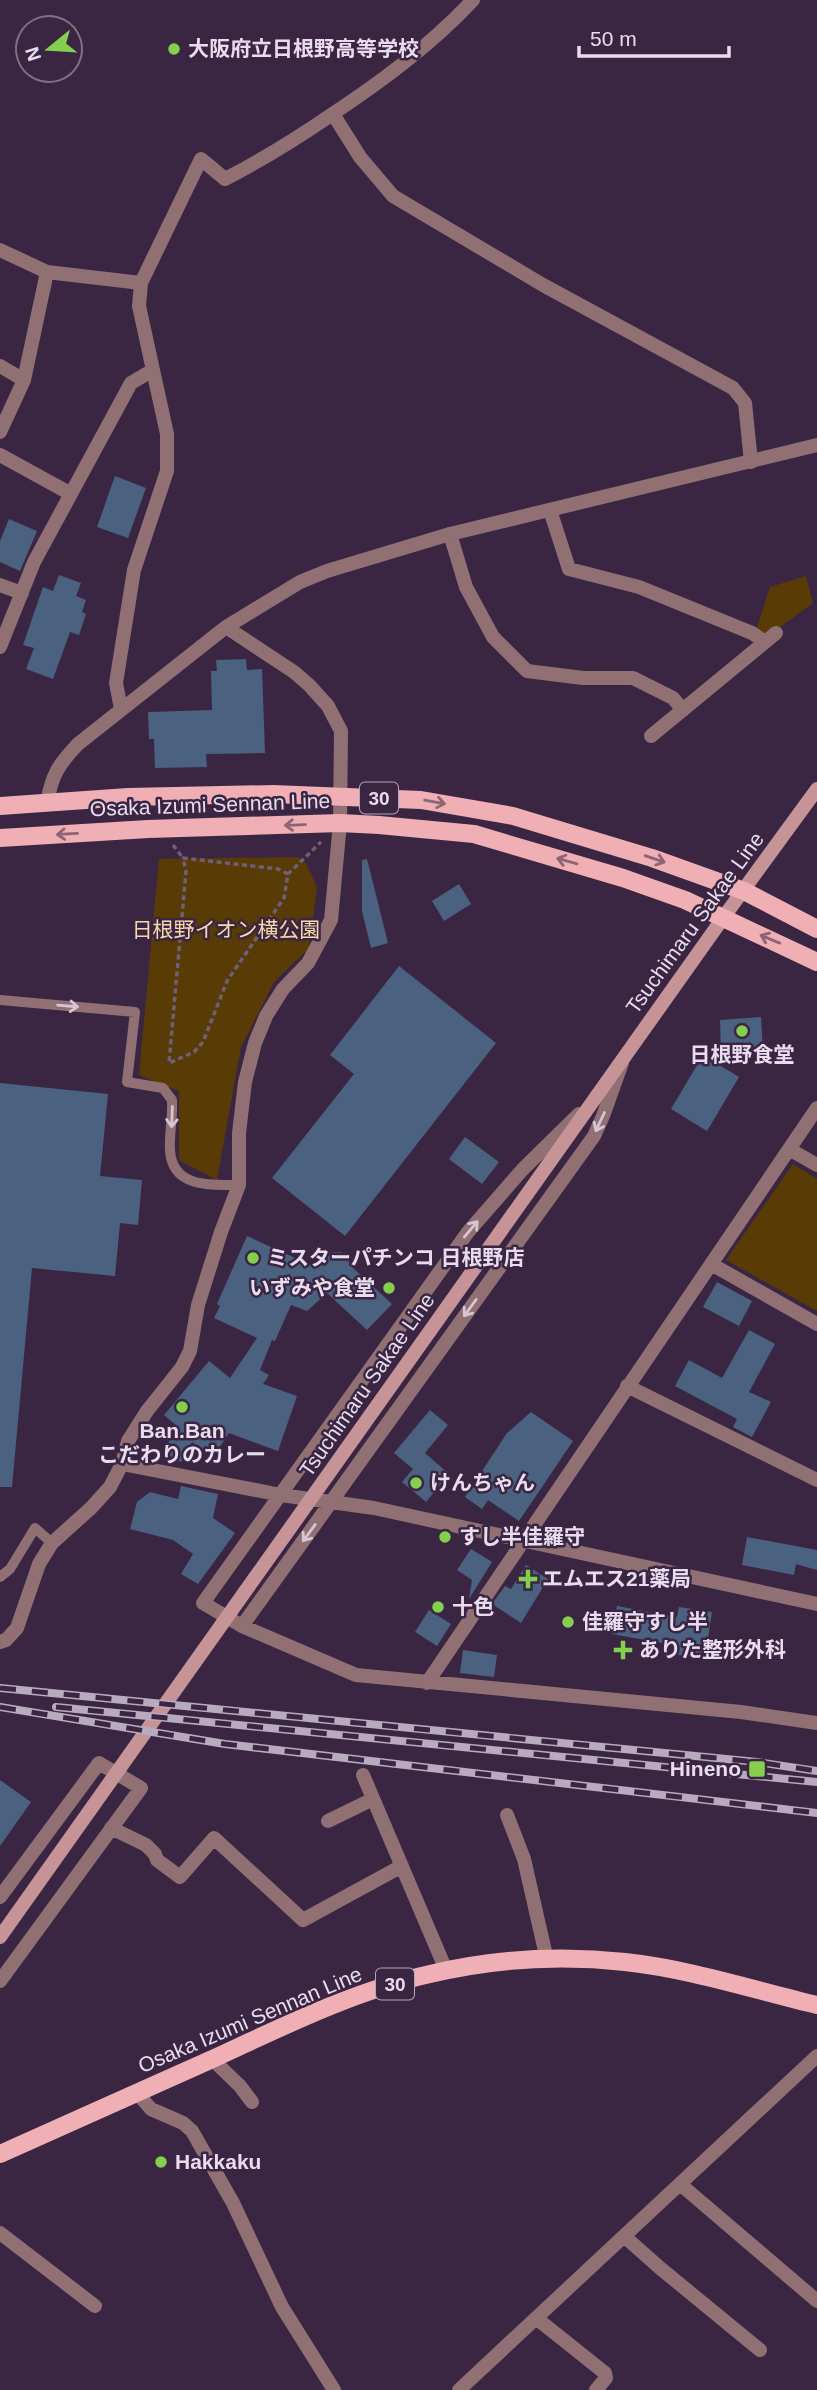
<svg xmlns="http://www.w3.org/2000/svg" width="817" height="2390" viewBox="0 0 817 2390" font-family="Helvetica,'Noto Sans JP',sans-serif">
<rect width="100%" height="100%" fill="#3a2643"/>
<path fill="#593b06" d="M806,576L813,603L765,638L756,631L770,587Z
M298,857L306,863L317,887L309,948L274,982L241,1047L217,1180L179,1160V1091L139,1075L159,859Z
M793,1164L817,1179V1311L726,1260Z"/>
<path fill="#4a6280" d="M115,476L146,488L128,538L97,527Z
M9,519L37,531L20,571L0,562V541Z
M59,575L81,583L76,596L86,600L82,612L86,614L79,635L70,632L53,679L26,669L34,648L23,645L43,587L53,591Z
M246,659L247,670L262,669L265,753L206,754L207,767L155,768L154,739H149L148,712L212,710L211,671H217L216,660Z
M367,859L388,943L371,948L362,911V860Z
M459,884L471,904L444,921L432,901Z
M399,966L496,1043L345,1236L272,1178L354,1074L330,1055Z
M761,1017L763,1051L721,1053L720,1020Z
M703,1055L739,1077L707,1131L671,1109Z
M0,1083L108,1094L100,1176L142,1180L138,1225L120,1223L115,1276L32,1268L12,1487H0Z
M465,1137L499,1162L482,1184L449,1159Z
M247,1236L315,1267L321,1253L342,1252L353,1268L392,1304L367,1330L327,1293L307,1311L291,1305L275,1341L272,1340L260,1370L269,1375L263,1384L297,1396L278,1451L229,1433L213,1457L192,1442L181,1462L163,1452L177,1426L164,1415L209,1361L230,1378L257,1338L214,1318L220,1306L217,1304Z
M717,1282L752,1301L739,1326L703,1307Z
M749,1330L775,1344L749,1392L771,1402L752,1437L733,1427L737,1419L675,1386L689,1360L722,1378Z
M430,1410L448,1425L425,1453L449,1474L426,1502L402,1482L413,1469L394,1453Z
M531,1412L573,1441L519,1521L488,1500L482,1509L465,1497L507,1433Z
M181,1486L218,1494L213,1518L235,1533L198,1584L181,1574L193,1554L173,1540L130,1529L137,1502L150,1492L178,1499Z
M747,1537L817,1550V1570L796,1564L794,1575L742,1565Z
M471,1549L492,1562L469,1599L472,1580L457,1570Z
M526,1565L548,1579L521,1623L492,1604L505,1586L511,1589Z
M617,1606L677,1617L679,1607L712,1612L705,1659L672,1654L673,1645L612,1634Z
M429,1610L451,1624L437,1646L415,1632Z
M463,1650L497,1655L494,1677L460,1673Z
M0,1780L31,1802L0,1846Z"/>
<g fill="none" stroke-linecap="round" stroke-linejoin="round">
<path stroke="#705f78" stroke-width="3.5" stroke-dasharray="5 3.5" stroke-linecap="butt" d="M173,845L183,858
M288,874L278,869L183,858L186,871L169,1063L194,1052L203,1042L227,981L284,898L288,874L321,842"/>
<path stroke="#907072" stroke-width="10" d="M0,1000L135,1012L127,1082L163,1088L172,1100C173,1117 169,1134 170,1150C172,1188 210,1185 239,1185
M0,1577L10,1569L35,1528L52,1543"/>
<path stroke="#907072" stroke-width="14" d="M333,114L360,157L393,196L543,285L733,388L745,403L751,462
M0,250L47,272L141,283
M0,366L24,380
M0,432L24,380L47,272
M0,455L71,494
M550,510L569,569L639,587L752,633L765,642
M450,534L466,587L493,637L527,671L583,678H633L673,698L683,710
M0,585L22,593
M0,647L34,562L131,383L153,370
M121,709L116,683L134,570L167,471V434L139,306L141,283L201,159L225,179C262,160 296,139 331,115C382,81 431,45 473,0
M651,736L776,633
M579,1114L523,1169L468,1232L203,1603L242,1626L356,1675L741,1712L817,1723
M789,1149L817,1165
M711,1264L817,1324
M627,1386L817,1480
M122,1464L281,1495L374,1508L817,1604
M242,1626L594,1136L603,1116L622,1063
M427,1683L817,1108
M363,1775L446,1970
M507,1815L524,1859L547,1960
M328,1821L373,1799
M111,1828L146,1845L155,1854L157,1860L180,1877L214,1838L303,1920L402,1866
M0,1897L99,1763L141,1788L0,1981
M212,2059L240,2086L252,2102
M137,2093L151,2109L183,2123L192,2131L233,2203L282,2307L334,2390
M680,2184L817,2301
M0,2233L95,2306
M624,2236L660,2268L760,2350
M536,2318L605,2373L606,2378L596,2390
M459,2390L817,2056"/>
<path stroke="#907072" stroke-width="14" d="M47,803C52,774 59,764 78,744L226,627L300,582L327,571L450,534L817,445
M0,1642L6,1640L17,1628L39,1564L52,1543L91,1508L110,1487L122,1464L128,1441L147,1411L182,1367L190,1351L198,1305L221,1232L239,1185V1133L245,1082L255,1043L266,1016L283,989L308,963L331,920L340,823L341,731L328,706L309,685L294,672L226,627"/>
<path stroke="#c69497" stroke-width="14" d="M0,1937L723,918L817,789"/>
<path stroke="#f0afb4" stroke-width="18" d="M0,806L128,797L273,794L421,800L513,816L652,858L744,891L817,929
M0,838L148,829L340,823L379,825L474,834L623,878L685,900L817,962
M0,2154C69,2123 139,2092 208,2061C280,2028 353,1991 430,1974C493,1959 561,1955 625,1962C690,1969 754,1990 817,2005"/>
<g stroke="#b8aabf" stroke-width="8">
<path id="rail" d="M0,1688L757,1762L817,1771
M0,1707L225,1744L817,1813
M56,1707L817,1782"/>
</g>
<use href="#rail" stroke="#3a2643" stroke-width="5" stroke-dasharray="16" stroke-linecap="butt"/>
</g>
<defs><path id="oneway-shaft" d="M-6 0H5M1.5-3L5.5 0L1.5 3" fill="none" stroke-width="1.6" stroke-linecap="round" stroke-linejoin="round" transform="scale(1.75)"/></defs>
<g stroke="#8c6476">
<use href="#oneway-shaft" transform="translate(435 802) rotate(10)"/>
<use href="#oneway-shaft" transform="translate(295 825) rotate(178)"/>
<use href="#oneway-shaft" transform="translate(67 834) rotate(177)"/>
<use href="#oneway-shaft" transform="translate(655 859) rotate(19)"/>
<use href="#oneway-shaft" transform="translate(567 861) rotate(-164)"/>
<use href="#oneway-shaft" transform="translate(770 939) rotate(-157)"/>
</g>
<g stroke="#d6c6d5">
<use href="#oneway-shaft" transform="translate(68 1006) rotate(5)"/>
<use href="#oneway-shaft" transform="translate(172 1117) rotate(92)"/>
<use href="#oneway-shaft" transform="translate(600 1122) rotate(115)"/>
<use href="#oneway-shaft" transform="translate(471 1229) rotate(-50)"/>
<use href="#oneway-shaft" transform="translate(470 1308) rotate(126)"/>
<use href="#oneway-shaft" transform="translate(309 1533) rotate(126)"/>
</g>
<g fill="#84cf4d" stroke="#3a2643" stroke-width="2.5">
<circle cx="174" cy="49" r="7"/>
<circle cx="742" cy="1031" r="7"/>
<circle cx="253" cy="1258" r="7"/>
<circle cx="389" cy="1288" r="7"/>
<circle cx="182" cy="1407" r="7"/>
<circle cx="416" cy="1483" r="7"/>
<circle cx="445" cy="1537" r="7"/>
<path d="M524.5 1568.5h7v7h7v7h-7v7h-7v-7h-7v-7h7z"/>
<circle cx="438" cy="1607" r="7"/>
<circle cx="568" cy="1622" r="7"/>
<path d="M619.5 1639.5h7v7h7v7h-7v7h-7v-7h-7v-7h7z"/>
<rect x="748" y="1760" width="18" height="18" rx="3.5"/>
<circle cx="161" cy="2162" r="7"/>
</g>
<g text-anchor="middle" stroke-width="5" stroke-linejoin="round" paint-order="stroke">
<g fill="#3a2643" stroke="#b4a5bb" stroke-width="2">
<rect x="360" y="782.5" width="38" height="31" rx="5"/>
<rect x="376" y="1968.5" width="38" height="31" rx="5"/>
</g>
<g font-size="19" font-weight="bold" fill="#e8dcee">
<text x="379" y="805">30</text>
<text x="395" y="1991">30</text>
</g>
<g font-size="21" font-weight="bold" fill="#e8dcee" stroke="#3a2643" text-anchor="start">
<text x="188" y="56">大阪府立日根野高等学校</text>
<text x="742" y="1062" text-anchor="middle">日根野食堂</text>
<text x="267" y="1265">ミスターパチンコ 日根野店</text>
<text x="375" y="1295" text-anchor="end">いずみや食堂</text>
<text x="182" y="1438" text-anchor="middle">Ban.Ban<tspan x="182" dy="24">こだわりのカレー</tspan></text>
<text x="430" y="1490">けんちゃん</text>
<text x="459" y="1544">すし半佳羅守</text>
<text x="542" y="1586">エムエス21薬局</text>
<text x="452" y="1614">十色</text>
<text x="582" y="1629">佳羅守すし半</text>
<text x="639" y="1657">ありた整形外科</text>
<text x="741" y="1776" text-anchor="end">Hineno</text>
<text x="175" y="2169">Hakkaku</text>
</g>
<g font-size="21" fill="#e8dcee" stroke="#3a2643">
<text transform="translate(210 805) rotate(-2)" y="7">Osaka Izumi Sennan Line</text>
<text transform="translate(695 923) rotate(-54)" y="7">Tsuchimaru Sakae Line</text>
<text transform="translate(367 1385) rotate(-55)" y="7">Tsuchimaru Sakae Line</text>
<text transform="translate(250 2020) rotate(-23)" y="7">Osaka Izumi Sennan Line</text>
</g>
<g font-size="21" fill="#f9d6a8" stroke="#3a2643">
<text x="226" y="937">日根野イオン横公園</text>
</g>
</g>
<g transform="translate(49 49) rotate(252)"><circle r="33" fill="#3a2643" stroke="#806f87" stroke-width="2"/>
<path d="M0-5L12 26L0 18L-12 26Z" fill="#84cf4d"/>
<text y="-10" font-size="19" font-weight="bold" text-anchor="middle" fill="#e8dcee">N</text>
</g>
<path d="M579 46v10h150v-10" fill="none" stroke="#e8dcee" stroke-width="3.5"/>
<text x="590" y="46" font-size="21" fill="#e8dcee" stroke="#3a2643" stroke-width="5" paint-order="stroke">50 m</text>
</svg>
